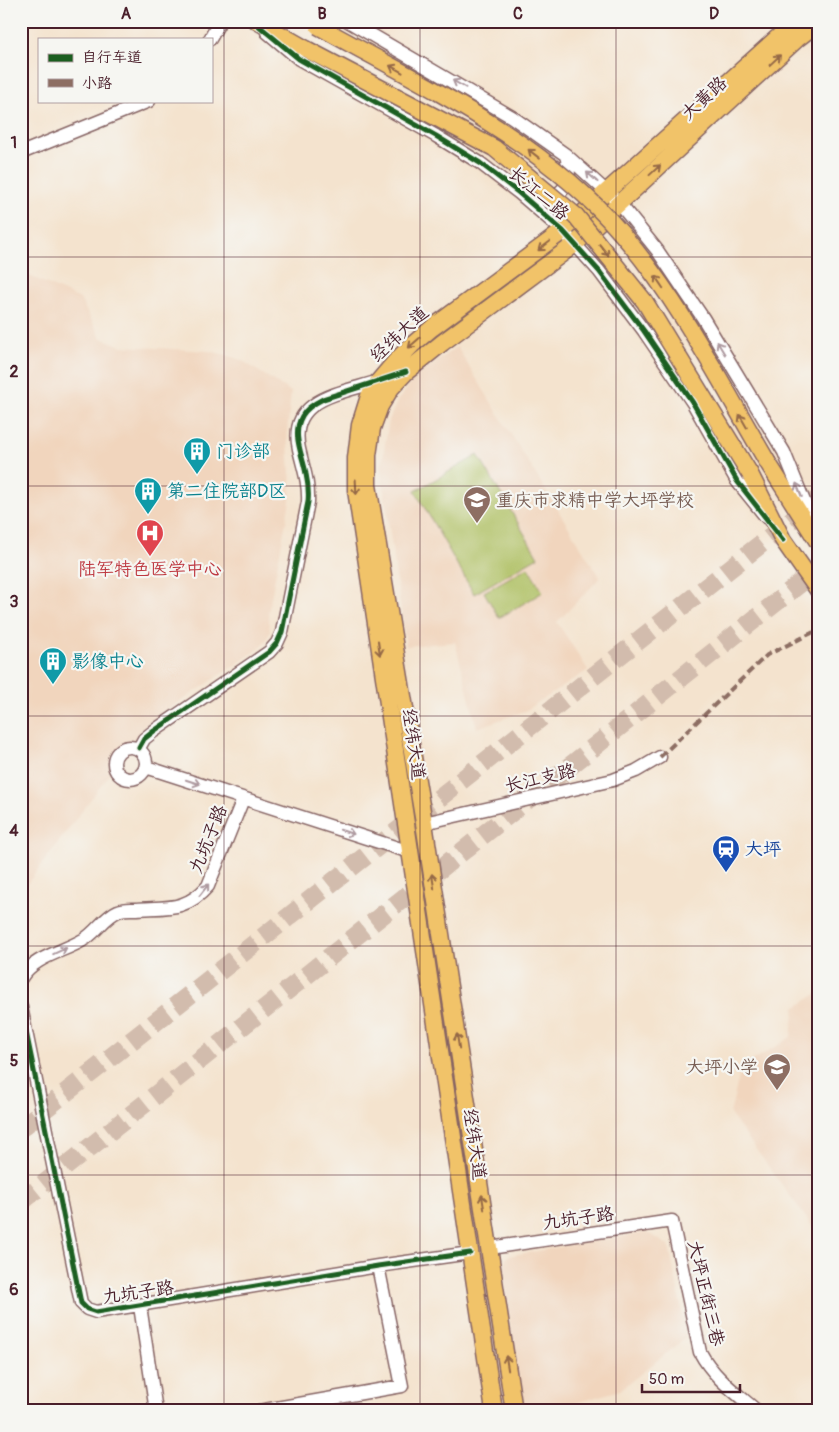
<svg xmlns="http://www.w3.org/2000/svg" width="839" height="1432" viewBox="0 0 839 1432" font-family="Pangolin,'LXGW WenKai TC',sans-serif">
<rect width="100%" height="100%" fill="#f6f6f2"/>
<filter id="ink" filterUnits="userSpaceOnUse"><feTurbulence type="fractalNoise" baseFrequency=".02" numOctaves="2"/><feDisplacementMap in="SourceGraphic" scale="10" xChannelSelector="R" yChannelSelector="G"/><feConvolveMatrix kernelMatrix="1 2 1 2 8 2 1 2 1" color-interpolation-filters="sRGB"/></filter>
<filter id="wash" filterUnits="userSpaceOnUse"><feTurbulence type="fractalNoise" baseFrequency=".0096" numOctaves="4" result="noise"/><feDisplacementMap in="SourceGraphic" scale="20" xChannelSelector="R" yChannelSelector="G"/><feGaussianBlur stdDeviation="1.12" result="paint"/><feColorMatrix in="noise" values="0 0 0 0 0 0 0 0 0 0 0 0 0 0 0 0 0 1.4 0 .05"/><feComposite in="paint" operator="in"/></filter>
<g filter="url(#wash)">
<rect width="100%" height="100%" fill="#f4e3ce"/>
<path fill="#f1d5bd" d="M21,272L80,299L101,338L121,346L209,351L226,355L241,360L291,392L287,433L291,484L290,501L268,613L270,632L266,641L259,649L148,723L21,892Z
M457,347L600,578L557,622L588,670L525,711L477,728L455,642L406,646L381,469L389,420L398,400L418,374Z
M818,993V1234L730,1114L741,1068L791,1037L795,1008Z
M647,1232L669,1246L687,1337L620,1390L548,1411H524L501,1265L508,1256Z"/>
<path fill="#afc063" stroke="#7c7047" d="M478,455L538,557L474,594L415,491Z
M528,567L543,592L499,618L484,592Z"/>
</g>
<g filter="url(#ink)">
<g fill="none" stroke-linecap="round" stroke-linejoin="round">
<path stroke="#d2bcad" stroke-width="19" stroke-dasharray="19 9" stroke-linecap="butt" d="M21,1128L818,499
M21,1202L818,569"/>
<g stroke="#866464" stroke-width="15">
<path id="minor" d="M348,21L512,117L566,155L619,203L657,250L703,318L784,452L814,526
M267,32L299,59L436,136L480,163L519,193L563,231L599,271L644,331L693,403L737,481L766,517
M210,39L220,21
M21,153L149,101
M524,195C540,202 563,199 568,179C570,171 568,163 566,155
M114 763a16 16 0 1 1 32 0a16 16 0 1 1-32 0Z
M139,748L144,739L154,731L269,652L277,643L282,632L308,502C309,482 303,467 299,449C287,396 346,393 382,380
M146,767L410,852
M424,823L613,780L636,771L660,757
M21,978C33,957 63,952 83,940C96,933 104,917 118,911C124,908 131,909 137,909C168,907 186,911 208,886L243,799
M21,1007L81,1303L87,1309L96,1312L378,1266L470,1253
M490,1248L672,1221L700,1352C713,1377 736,1393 757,1411
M140,1306L156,1411
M259,1411L402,1386L378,1266"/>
</g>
<g stroke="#866464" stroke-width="19">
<path id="major" d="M257,21L306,49
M768,463L818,542
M750,474L783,540L818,590
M494,1411L356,490V458L360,425L369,396L378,382L395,362L412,345L432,328L563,231L796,21
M514,1411L424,823L368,485V455L372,428L380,406L391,388L406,372L442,343L575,244L797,39L818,23"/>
</g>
<use href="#minor" stroke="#fff" stroke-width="12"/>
<use href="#major" stroke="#f1c369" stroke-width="16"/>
<g stroke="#866464" stroke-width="19" stroke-linecap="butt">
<path id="major-bridge" d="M318,26C425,86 541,139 622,234C681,303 722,385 768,463
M306,49L494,148L576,216L645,302L750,474"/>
</g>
<use href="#major-bridge" stroke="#f1c369" stroke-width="16"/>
<path stroke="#8d6e63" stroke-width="4" stroke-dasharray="8 4" stroke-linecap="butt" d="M660,757L767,655L818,630"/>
<g stroke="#f6f6f2" stroke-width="8">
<path id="cycleway" d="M253,21L299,59L436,136L480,163L519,193L563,231L599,271L644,331L693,403L737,481L783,540
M139,748L144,739L154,731L269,652L277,643L282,632L308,502C309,492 308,483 306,474C303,455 291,435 302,416C306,408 315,403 323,399L406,372
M21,1007L81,1303L87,1309L96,1312L378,1266L470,1253"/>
</g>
<use href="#cycleway" stroke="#1b5e20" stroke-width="5"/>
</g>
<defs><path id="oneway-shaft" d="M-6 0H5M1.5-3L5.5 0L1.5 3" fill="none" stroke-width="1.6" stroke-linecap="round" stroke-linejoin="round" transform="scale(1.25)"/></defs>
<g stroke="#956947">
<use href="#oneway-shaft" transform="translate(775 60) rotate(-43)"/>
<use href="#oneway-shaft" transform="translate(396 69) rotate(-151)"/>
<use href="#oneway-shaft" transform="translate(534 154) rotate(-142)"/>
<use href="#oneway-shaft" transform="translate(655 170) rotate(-43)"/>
<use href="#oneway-shaft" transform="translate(544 246) rotate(143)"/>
<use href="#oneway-shaft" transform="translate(604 250) rotate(51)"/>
<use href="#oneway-shaft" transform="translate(659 282) rotate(-124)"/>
<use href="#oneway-shaft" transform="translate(414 343) rotate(139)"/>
<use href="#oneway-shaft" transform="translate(743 421) rotate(-120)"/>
<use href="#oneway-shaft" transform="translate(356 487) rotate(87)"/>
<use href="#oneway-shaft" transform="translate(379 648) rotate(82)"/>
<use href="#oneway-shaft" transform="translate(433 881) rotate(-99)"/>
<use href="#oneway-shaft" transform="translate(458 1041) rotate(-99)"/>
<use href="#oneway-shaft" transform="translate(483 1202) rotate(-99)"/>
<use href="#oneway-shaft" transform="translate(507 1363) rotate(-99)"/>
</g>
<g stroke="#ae9aa0">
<use href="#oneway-shaft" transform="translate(459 84) rotate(-150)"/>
<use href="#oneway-shaft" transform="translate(592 177) rotate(-138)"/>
<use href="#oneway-shaft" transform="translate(721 348) rotate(-121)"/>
<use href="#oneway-shaft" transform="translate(799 490) rotate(-112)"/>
<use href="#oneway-shaft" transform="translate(193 782) rotate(18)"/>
<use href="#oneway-shaft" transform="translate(347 832) rotate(18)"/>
<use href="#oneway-shaft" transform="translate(204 890) rotate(-52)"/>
<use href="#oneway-shaft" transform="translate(60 951) rotate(-25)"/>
</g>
</g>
<path fill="none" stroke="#4a1f2b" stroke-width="1" stroke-opacity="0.55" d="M224,21V1411M420,21V1411M616,21V1411M21,257H818M21,486H818M21,716H818M21,946H818M21,1175H818"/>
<defs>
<g id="building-pin" transform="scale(1.4375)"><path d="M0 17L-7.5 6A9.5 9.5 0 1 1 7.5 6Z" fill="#0f9aa8" stroke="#f6f6f2"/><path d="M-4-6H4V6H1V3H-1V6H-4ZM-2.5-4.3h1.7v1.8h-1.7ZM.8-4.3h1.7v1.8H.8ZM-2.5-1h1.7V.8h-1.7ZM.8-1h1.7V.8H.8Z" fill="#fff"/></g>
<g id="school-pin" transform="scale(1.4375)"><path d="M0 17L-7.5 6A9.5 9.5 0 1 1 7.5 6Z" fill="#8d6e63" stroke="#f6f6f2"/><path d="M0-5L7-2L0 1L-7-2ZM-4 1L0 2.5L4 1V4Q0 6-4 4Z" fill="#fff"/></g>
<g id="hospital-pin" transform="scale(1.4375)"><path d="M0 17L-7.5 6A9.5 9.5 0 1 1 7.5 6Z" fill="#e0444e" stroke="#f6f6f2"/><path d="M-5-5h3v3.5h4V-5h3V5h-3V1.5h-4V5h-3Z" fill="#fff"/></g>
<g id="station-pin" transform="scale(1.4375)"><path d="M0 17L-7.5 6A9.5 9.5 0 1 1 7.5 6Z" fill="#1a4fb4" stroke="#f6f6f2"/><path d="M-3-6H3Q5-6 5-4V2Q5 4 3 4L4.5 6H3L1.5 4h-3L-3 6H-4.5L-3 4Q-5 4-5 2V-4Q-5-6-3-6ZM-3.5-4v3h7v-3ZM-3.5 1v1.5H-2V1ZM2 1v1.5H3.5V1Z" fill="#fff"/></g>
</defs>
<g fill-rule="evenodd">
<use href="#building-pin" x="197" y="451"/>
<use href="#building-pin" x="148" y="491"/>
<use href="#school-pin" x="477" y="500"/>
<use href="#hospital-pin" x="150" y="533"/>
<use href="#building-pin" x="53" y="661"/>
<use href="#station-pin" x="726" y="849"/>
<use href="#school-pin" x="777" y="1067"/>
</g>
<g text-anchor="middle" stroke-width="4.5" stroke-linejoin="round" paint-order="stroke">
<g font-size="18" fill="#4a1f2b" stroke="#f6f6f2">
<text transform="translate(704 98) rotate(-43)" y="6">大黄路</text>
<text transform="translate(539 193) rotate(40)" y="6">长江二路</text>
<text transform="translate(399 334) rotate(-43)" y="6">经纬大道</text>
<text transform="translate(414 744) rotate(82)" y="6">经纬大道</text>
<text transform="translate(540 778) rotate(-13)" y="6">长江支路</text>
<text transform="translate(208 839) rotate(-68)" y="6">九坑子路</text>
<text transform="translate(475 1144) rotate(82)" y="6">经纬大道</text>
<text transform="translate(578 1218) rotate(-8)" y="6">九坑子路</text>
<text transform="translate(138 1292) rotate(-8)" y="6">九坑子路</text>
<text transform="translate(706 1293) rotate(77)" y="6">大坪正街三巷</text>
</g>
<g font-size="18" fill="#0d838f" stroke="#f6f6f2" text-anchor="start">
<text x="216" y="457">门诊部</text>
<text x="167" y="497">第二住院部D区</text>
<text x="72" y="667">影像中心</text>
</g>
<g font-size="18" fill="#785e54" stroke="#f6f6f2" text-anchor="start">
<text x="496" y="506">重庆市求精中学大坪学校</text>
<text x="758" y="1073" text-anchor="end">大坪小学</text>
</g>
<g font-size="18" fill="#be3a42" stroke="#f6f6f2">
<text x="150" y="575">陆军特色医学中心</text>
</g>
<g font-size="18" fill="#164399" stroke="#f6f6f2" text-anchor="start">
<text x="745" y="855">大坪</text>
</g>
</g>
<rect width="839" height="1432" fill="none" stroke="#f6f6f2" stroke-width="55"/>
<rect x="38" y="38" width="175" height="65" fill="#f6f6f2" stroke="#b1a0a2"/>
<rect x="48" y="54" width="25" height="8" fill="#1b5e20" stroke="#b1a0a2"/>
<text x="82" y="62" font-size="15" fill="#4a1f2b">自行车道</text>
<rect x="48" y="79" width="25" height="8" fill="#8d6e63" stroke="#b1a0a2"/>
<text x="82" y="88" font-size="15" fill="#4a1f2b">小路</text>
<path d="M642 1384v8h98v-8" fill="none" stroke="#4a1f2b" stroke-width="2.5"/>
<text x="649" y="1384" font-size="15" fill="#4a1f2b" stroke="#f6f6f2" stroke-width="4" paint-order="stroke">50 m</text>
<rect x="28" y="28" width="784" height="1376" fill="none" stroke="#4a1f2b" stroke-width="2"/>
<g font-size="16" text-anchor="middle" font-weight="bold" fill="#4a1f2b">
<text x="126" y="19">A</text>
<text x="322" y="19">B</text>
<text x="518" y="19">C</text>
<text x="714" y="19">D</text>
<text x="14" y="148">1</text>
<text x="14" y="377">2</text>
<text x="14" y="607">3</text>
<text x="14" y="836">4</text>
<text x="14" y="1066">5</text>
<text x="14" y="1295">6</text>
</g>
</svg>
